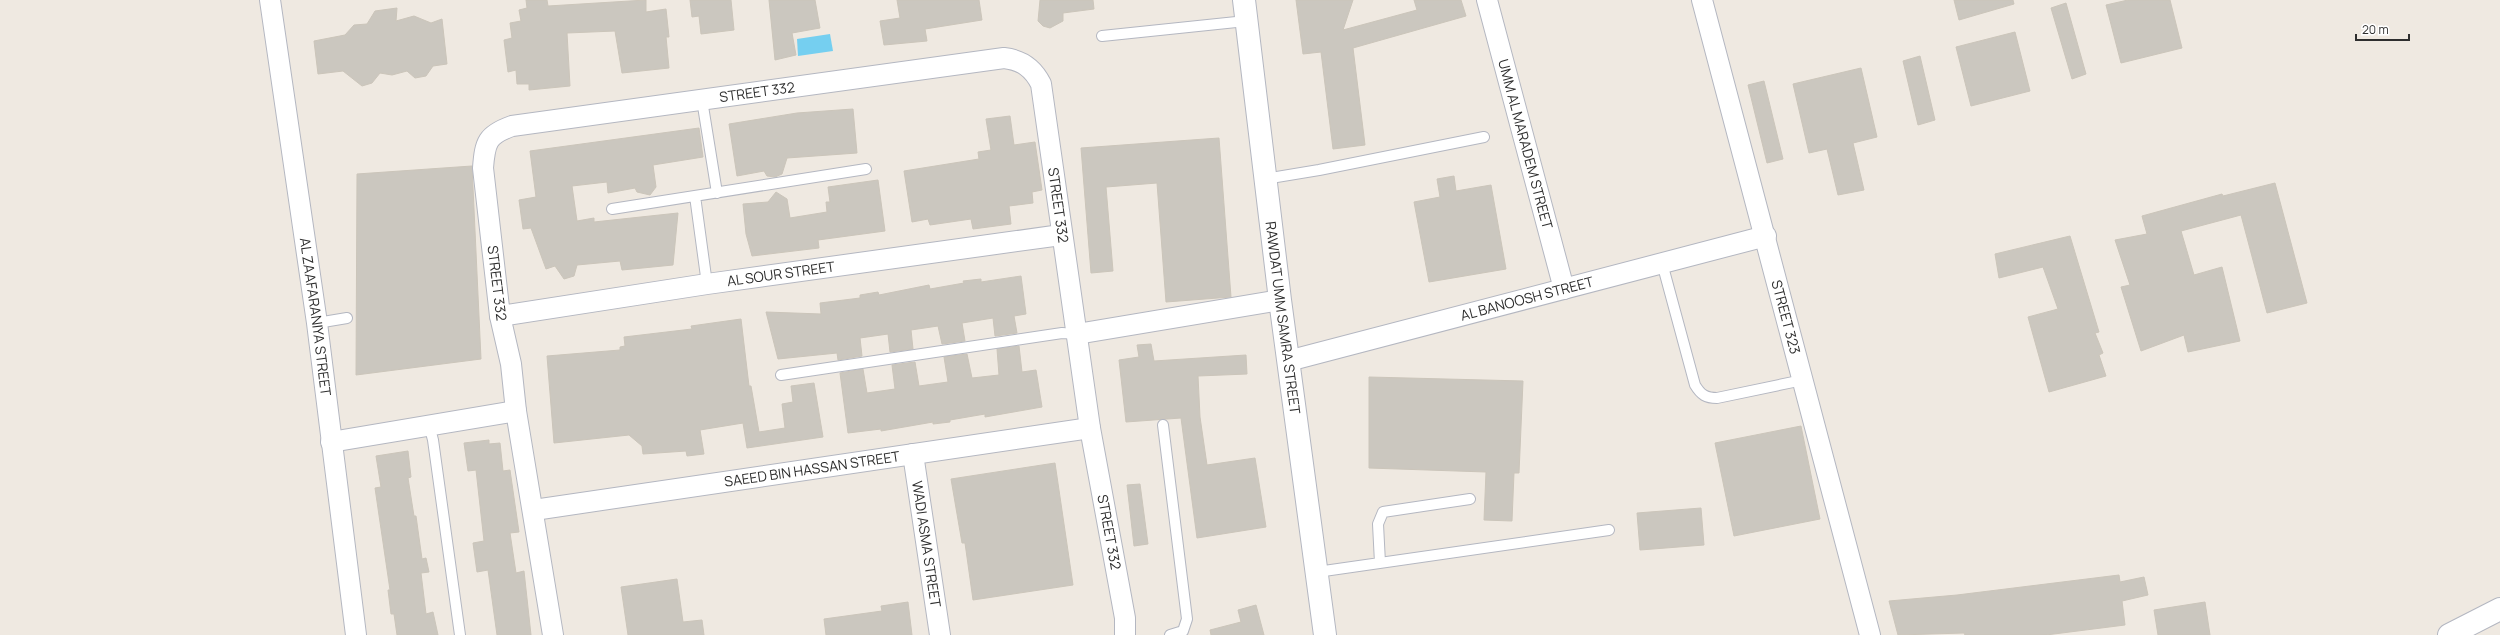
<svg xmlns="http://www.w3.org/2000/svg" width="2500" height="635" viewBox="0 0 2500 635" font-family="Manrope,sans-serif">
<rect width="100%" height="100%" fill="#efe9e1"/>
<path fill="#75cff0" d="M830,34L833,51L798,56L797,39Z"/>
<path fill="#cbc7bf" stroke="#cbc5ba" d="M526,0H547L548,6L646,0V12L666,9L669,37H666L669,68L622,73L615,31L567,33L570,86L529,90V84H517L516,70L508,72L504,40L512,38L510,23L521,21L519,10L527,8Z
M690,0H731L734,30L701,34L699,16L692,17Z
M769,0H815L820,28L792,33L796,55L775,60Z
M897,0H979L982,20L925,29L927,41L884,45L880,21L900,18Z
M1040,0H1093L1094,9L1063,13V21L1050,28L1043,26L1038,21Z
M1296,0H1353L1343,30L1417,10L1414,0H1461L1466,16L1353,48L1365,145L1333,149L1321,52L1303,54Z
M1954,0H2013L2014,4L1959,20Z
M2128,0H2170L2182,48L2121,63L2106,5Z
M2066,3L2086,74L2072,79L2051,8Z
M397,8L396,21L414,16L431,23L442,19L447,64L433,66L426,76L415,78L407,71L392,75L380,73L372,83L362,86L343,71L318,74L314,41L345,35L354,25L367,24L375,11Z
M2015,32L2030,91L1971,106L1956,47Z
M1920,56L1935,120L1918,125L1903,61Z
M1861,68L1877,137L1853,143L1864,190L1838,195L1827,149L1809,153L1793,84Z
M1764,81L1783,159L1767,163L1748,85Z
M853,109L857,153L787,158L782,174L775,177L767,176L764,171L737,176L729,124L797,113Z
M1010,116L1014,145L1035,142L1042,190L1032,192L1033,203L1009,206L1011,224L973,229L971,219L930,225L928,219L912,222L904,171L979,159L978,152L991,150L986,119Z
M699,128L703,157L653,165L656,187L650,195L637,192L635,188L608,193L607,182L572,186L577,221L594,218V222L678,213L673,265L622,270L620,261L577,265L574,276L564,279L555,266L546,269L531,228L523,229L519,200L536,197L530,151Z
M1219,138L1231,297L1166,302L1157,183L1106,187L1113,271L1091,273L1081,148Z
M472,166L481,359L356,375L357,174Z
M1454,176L1456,191L1491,185L1506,269L1429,282L1414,202L1440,197L1437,179Z
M878,180L885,231L818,240L819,248L752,256L746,234L743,204L768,202L776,192L787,199L790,218L827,212L826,202H830L828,187Z
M2275,183L2307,303L2267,313L2241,215L2181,231L2194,275L2222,267L2240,341L2188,352L2184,335L2141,351L2121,287L2130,285L2115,240L2147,234L2142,216L2222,194L2223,196Z
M2070,236L2099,332L2095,333L2103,353L2099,355L2106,376L2049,392L2028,317L2058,309L2043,267L1999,278L1995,254Z
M1021,276L1026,314L1014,316L1017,333L995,336L993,318L962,323L965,341L942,344L938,326L911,330L913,349L890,352L888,334L860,338L862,356L838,360L837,353L778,359L766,312L821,314L820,303L860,298V295L878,292L879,295L929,285L930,289L964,283L963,281L981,279V282Z
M741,319L749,386H751L759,432L785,428L782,404L793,402L791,386L814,383L823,437L747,448L743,423L700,430L704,454L687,456L686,451L643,454L642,446L629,435L554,443L547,356L620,350V347L625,346L624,337L692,329L691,326Z
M1151,344L1154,361L1246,355L1247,374L1198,376L1200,417L1207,465L1255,458L1266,527L1197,538L1181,418L1126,422L1119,360L1139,357L1137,345Z
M1019,346L1022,372L1036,370L1042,407L985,417V414L950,420V422L933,424V422L881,431V429L848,433L840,373L863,369L867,393L895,389L892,365L915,362L919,386L948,382L944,357L967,354L972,378L999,375L997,349Z
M1369,377L1523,381L1519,473H1514L1512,521L1484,520L1486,472L1369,468Z
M1801,426L1820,519L1734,536L1715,443Z
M489,440V444L500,443L503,471L510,470L519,532L510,533L516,573L524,571L531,635H497L488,570L477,572L473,543L484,541L476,470L468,471L464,443Z
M408,451L411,477L408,478L414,516H416L422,559L426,558L429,572L421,573L426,614L433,612L438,635H397L394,614H391L388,590H390L375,488L381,487L376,456Z
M1055,463L1073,585L973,600L965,543H962L951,479Z
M1140,484L1148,544L1134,546L1127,485Z
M1701,508L1704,545L1640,550L1637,513Z
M2119,575L2120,582L2144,577L2148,595L2122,601L2125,625L2046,635H1965L1964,633L1898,635L1889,601L1957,595Z
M677,579L683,622L702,620L704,635H628L621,587Z
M908,602L912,635H826L824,619L882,611L881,606Z
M2205,602L2210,635H2158L2154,610Z
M1256,605L1264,635H1211L1210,630L1241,622L1238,610Z"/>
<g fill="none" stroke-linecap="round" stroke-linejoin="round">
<g stroke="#b4b7c1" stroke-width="12">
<path id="lane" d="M1102,36L1246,21
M702,100L717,193
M1265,179L1319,170L1484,137
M695,196L707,284
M612,209L866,169
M1662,263L1695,385C1701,395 1706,398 1717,398L1803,380
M317,323L347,318
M781,375L1062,333L1077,334
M429,425L433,440L460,635
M1163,425L1187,619L1183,631L1170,635
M1380,563L1378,524L1383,512L1470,499
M1317,572L1609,530"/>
</g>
<g stroke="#b4b7c1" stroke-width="22">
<g id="street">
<path id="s1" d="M270,0L317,323L356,635"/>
<path id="s2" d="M1487,0L1564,289"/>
<path id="s3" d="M1702,0L1870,635"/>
<path id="s4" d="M500,316L707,284L1061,235"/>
<path d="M1077,334L1280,300"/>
<path id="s5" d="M1288,361L1766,236"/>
<path d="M331,442L516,411"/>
<path id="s6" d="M913,454L940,635"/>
<path id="s7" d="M534,510L1090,428"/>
<path id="s8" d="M553,635L516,411L511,364L500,316L483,168C485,142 487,135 512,126L1004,58C1022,60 1033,68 1041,84L1090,428L1125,618V635"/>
</g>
</g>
<g stroke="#b4b7c1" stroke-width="24">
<g id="secondary">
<path id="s9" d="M1244,0L1280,300L1325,635"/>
<path d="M2449,635L2500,609"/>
</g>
</g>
<use href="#lane" stroke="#fff" stroke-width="10"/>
<use href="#street" stroke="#fff" stroke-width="20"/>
<use href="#secondary" stroke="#fff" stroke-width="22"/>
</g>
<g text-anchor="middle" stroke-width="3.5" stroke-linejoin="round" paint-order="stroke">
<g font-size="14" fill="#2e2e2e" stroke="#fff">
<text dy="5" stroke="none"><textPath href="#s8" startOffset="776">STREET 332</textPath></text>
<text dy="5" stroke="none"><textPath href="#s2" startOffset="149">UMM AL MARADEM STREET</textPath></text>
<text dy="5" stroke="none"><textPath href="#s8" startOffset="1195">STREET 332</textPath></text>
<text dy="5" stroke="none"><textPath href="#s4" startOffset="284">AL SOUR STREET</textPath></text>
<text transform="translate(497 283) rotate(83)" y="5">STREET 332</text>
<text dy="5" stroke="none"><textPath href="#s5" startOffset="247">AL BANOOSH STREET</textPath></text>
<text dy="5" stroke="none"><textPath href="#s1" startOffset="320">AL ZAAFARANIYA STREET</textPath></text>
<text dy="5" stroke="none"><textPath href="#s3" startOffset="328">STREET 323</textPath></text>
<text dy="5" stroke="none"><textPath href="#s9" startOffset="320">RAWDAT UMM SAMRA STREET</textPath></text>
<text dy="5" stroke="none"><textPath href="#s7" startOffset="281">SAEED BIN HASSAN STREET</textPath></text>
<text dy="5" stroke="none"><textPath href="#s8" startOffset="1526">STREET 332</textPath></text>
<text dy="5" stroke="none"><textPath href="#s6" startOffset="91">WADI ASMA STREET</textPath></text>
</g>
</g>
<path d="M2356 34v6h53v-6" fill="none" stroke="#2e2e2e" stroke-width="2"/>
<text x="2362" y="34" font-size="12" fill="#2e2e2e" stroke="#ffffff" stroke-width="3" paint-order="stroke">20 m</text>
</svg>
